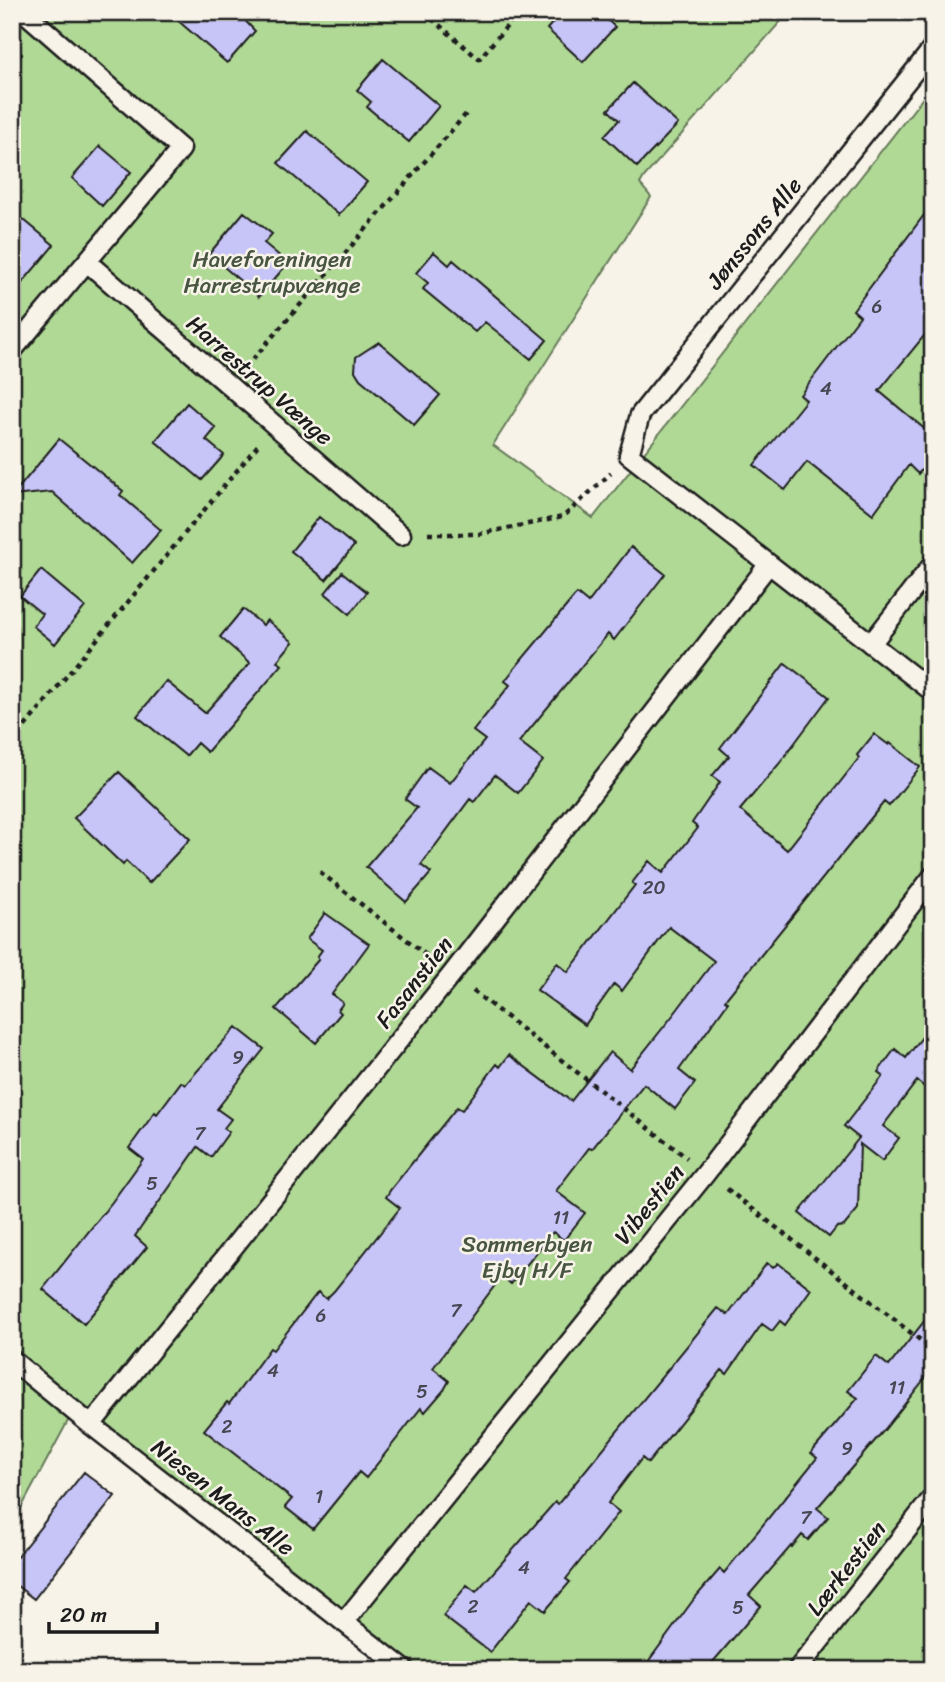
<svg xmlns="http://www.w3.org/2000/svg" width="945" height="1682" viewBox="0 0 945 1682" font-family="Sriracha,sans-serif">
<rect width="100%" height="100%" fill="#f7f3e8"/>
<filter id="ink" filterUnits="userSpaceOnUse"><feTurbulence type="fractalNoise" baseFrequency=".0143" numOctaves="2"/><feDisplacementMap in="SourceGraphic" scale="14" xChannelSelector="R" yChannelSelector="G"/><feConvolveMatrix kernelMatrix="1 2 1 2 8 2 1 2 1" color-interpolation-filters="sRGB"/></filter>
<g filter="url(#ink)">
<path fill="#b0d996" stroke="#667a59" stroke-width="2" d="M12,12H789L644,177L640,184L651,197L493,445L593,518L933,85V1670H402L69,1419L12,1525Z"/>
<path fill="#c7c5f7" stroke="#1c1c1c" stroke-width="2" d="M168,12H237L255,31L227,63Z
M562,12H599L615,27L583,62L547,29Z
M383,59L439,106L409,142L367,107L371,102L357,90Z
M633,83L678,124L637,167L604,136L619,120L608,110Z
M307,131L367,182L339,215L278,163Z
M100,146L131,172L102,206L72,178Z
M933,203V325L879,391L933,436V457L918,474L909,465L873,514L807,462L785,490L754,465L806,400L800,395L860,316L853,310Z
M12,210L54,245L12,295Z
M244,212L272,234L264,243L288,263L259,297L209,254Z
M434,252L449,265L453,260L547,340L531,359L485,322L475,332L423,289L428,283L416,273Z
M379,342L440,395L414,425L360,379L355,371L356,357Z
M187,403L216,428L206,440L224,455L202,480L155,441Z
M59,439L123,491L120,495L161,530L132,563L52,492L12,496Z
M319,517L354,546L326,580L291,551Z
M631,547L665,574L614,640L608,634L519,742L543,761L518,793L495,775L474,802L470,799L421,865L431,873L406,902L366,867L417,808L405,799L428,767L450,783L485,740L473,731L510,685L505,681L514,669L574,597L577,594L588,603Z
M41,570L85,607L55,644L33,626L42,614L20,596Z
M342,572L367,592L350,614L325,593Z
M243,609L263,625L267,620L293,642L277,661L282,665L207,752L197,743L186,756L137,716L166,681L205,713L250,663L220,637Z
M785,663L829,697L779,764L740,810L787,850L859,758L857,755L874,734L889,745L890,743L920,767L889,806L884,802L725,1000L728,1002L679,1070L695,1083L675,1109L644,1084L592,1149L589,1148L556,1191L585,1213L564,1240L553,1232L511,1284L502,1276L433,1368L449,1381L444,1390L425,1412L421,1408L366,1478L359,1472L313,1529L285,1507L292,1499L204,1430L227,1402L229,1404L270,1348L273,1350L318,1292L326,1299L334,1291L400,1208L386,1197L391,1189L457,1107L462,1110L497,1064L500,1067L509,1055L571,1101L610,1052L630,1069L674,1014L714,961L669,927L622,991L614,984L585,1025L537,990L557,963L568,972L635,885L632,883L649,861L663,873L698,828L692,823L720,782L712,776L729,756L720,748Z
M119,772L190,839L149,883L126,861L123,865L74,818Z
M325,913L369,944L332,994L343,1003L338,1010L341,1013L316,1043L276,1009L319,959L317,957L322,950L307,939Z
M933,1023V1094L917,1081L883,1126L899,1138L882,1161L860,1144L858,1209L844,1226L837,1227L829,1237L799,1213L859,1138L844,1126L883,1076L878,1072L895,1049L906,1058Z
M236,1027L264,1049L217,1109L231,1119L224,1128L229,1132L211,1157L198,1147L135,1236L147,1247L84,1324L43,1289L112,1202L143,1159L129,1148L155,1112L157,1114L181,1082L185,1085Z
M767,1263L773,1268L778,1263L811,1289L785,1325L780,1321L772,1331L762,1324L727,1374L722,1370L648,1463L642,1458L608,1503L619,1512L566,1579L570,1582L545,1611L531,1600L490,1652L443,1616L467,1585L476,1592L555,1502L558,1504L718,1308L728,1315Z
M933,1310V1368L885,1429L817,1508L828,1517L808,1540L802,1535L792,1547L791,1546L749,1595L761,1606L706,1670H642L694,1599L720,1569L724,1573L817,1458L811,1453L858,1398L848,1391L876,1356L889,1366Z
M84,1472L115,1496L34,1599L12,1582V1563Z"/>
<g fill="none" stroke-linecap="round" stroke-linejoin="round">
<g stroke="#1c1c1c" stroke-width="23">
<path id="lane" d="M933,48L640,415L629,455L933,692
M87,262L401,535
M12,351L181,149L24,12
M871,644L933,564
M12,1360L91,1425L405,1670
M91,1425L452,974L769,564
M344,1622L706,1173L933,876
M797,1670L933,1497"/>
</g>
<path stroke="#1c1c1c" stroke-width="4.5" stroke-dasharray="5 5" stroke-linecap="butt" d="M424,12L479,59L519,12
M12,64L25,49
M246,367L466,114
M428,534H479L563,517L611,473
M12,742L258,445
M320,872L430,958
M473,991L687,1158
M727,1189L933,1350"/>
<use href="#lane" stroke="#f7f3e8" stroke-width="18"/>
</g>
</g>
<g text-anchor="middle" stroke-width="5" stroke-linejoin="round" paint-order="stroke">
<g font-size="19" fill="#474653">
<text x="877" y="313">6</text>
<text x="826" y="395">4</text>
<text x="654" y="894">20</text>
<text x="238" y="1064">9</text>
<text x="200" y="1140">7</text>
<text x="152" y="1190">5</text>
<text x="561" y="1224">11</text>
<text x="456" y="1317">7</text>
<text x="321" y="1322">6</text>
<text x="273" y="1377">4</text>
<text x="897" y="1394">11</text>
<text x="422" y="1398">5</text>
<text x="227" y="1433">2</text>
<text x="847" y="1455">9</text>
<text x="319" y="1503">1</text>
<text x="806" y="1524">7</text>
<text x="524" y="1574">4</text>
<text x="473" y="1613">2</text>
<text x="738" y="1614">5</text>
</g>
<g font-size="23" fill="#1c1c1c" stroke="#f7f3e8">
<text transform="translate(754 233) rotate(-51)" y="8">Jønssons Alle</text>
<text transform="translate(260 380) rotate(41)" y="8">Harrestrup Vænge</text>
<text transform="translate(414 982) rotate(-52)" y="8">Fasanstien</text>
<text transform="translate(649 1204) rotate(-51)" y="8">Vibestien</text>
<text transform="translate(223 1497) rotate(38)" y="8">Niesen Mans Alle</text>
<text transform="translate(846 1568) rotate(-52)" y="8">Lærkestien</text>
</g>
<g font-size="23" fill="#485541" stroke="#f7f3e8">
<text x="272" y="267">Haveforeningen<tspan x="272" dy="26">Harrestrupvænge</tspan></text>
<text x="527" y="1252">Sommerbyen<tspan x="527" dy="26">Ejby H/F</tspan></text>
</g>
</g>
<rect width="945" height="1682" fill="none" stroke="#f7f3e8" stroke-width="42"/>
<rect x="21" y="21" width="903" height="1640" fill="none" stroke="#1c1c1c" stroke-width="2.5" filter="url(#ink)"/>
<path d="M49 1622v10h108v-10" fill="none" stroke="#1c1c1c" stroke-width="3.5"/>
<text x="60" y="1622" font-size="21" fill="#1c1c1c" stroke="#f7f3e8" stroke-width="5" paint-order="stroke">20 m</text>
</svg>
